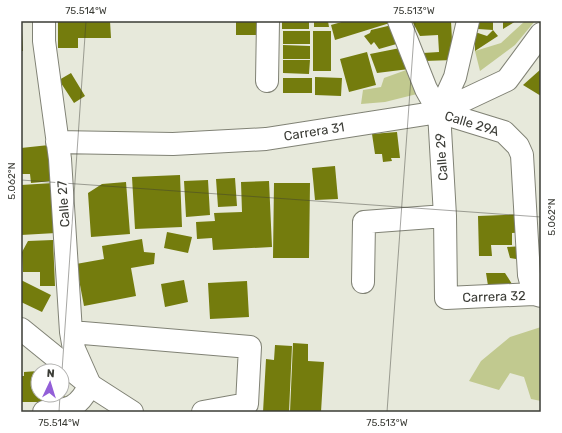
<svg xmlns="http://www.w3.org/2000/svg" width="562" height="433" viewBox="0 0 562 433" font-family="Rubik,sans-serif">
<rect width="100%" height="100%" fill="#e7e9db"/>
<path fill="#c1c98f" d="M525,21H535L515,45L480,71L475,51L501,43Z
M409,69L417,94L385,102L361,104L363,90L381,87L384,78Z
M541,327V401L531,399L524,377L510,373L499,390L469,381L481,361L510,337Z"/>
<path fill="#747c0d" d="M58,21H110L111,38H78V48H58Z
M236,21H264V35H236Z
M282,21H309V29H282Z
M314,21H328L329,27H314Z
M345,21H393V22L335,40L331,25Z
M412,21H451L453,60L424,61L423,53L439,52L438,35L420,36Z
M478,21H493V30L478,29Z
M503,21H516L503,29Z
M392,25L400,43L379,49L374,42L371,45L364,36L370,33L371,30Z
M21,30H22L23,51H21Z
M493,30L498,36L475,51V32L487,36Z
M283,31H310V44H283Z
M313,31H331V71H313Z
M283,45L310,46V59H283Z
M400,48L409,69L377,73L370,54Z
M367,52L376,85L349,92L340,59Z
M283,60H310L309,74L283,73Z
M541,69V96L523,85Z
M71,73L85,96L74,103L59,80Z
M315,77L342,78L341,96L315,95Z
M283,78H312V93H283Z
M397,132L400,158H391L392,161L383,162L382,154H375L372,134Z
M49,145L52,181L31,183L30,174H21V148Z
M335,166L338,199L315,200L312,168Z
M180,175L182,227L135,229L132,177Z
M235,178L237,206L218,207L216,179Z
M208,180L210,215L186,217L184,181Z
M269,181L272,247L213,250L212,238L197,239L196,222L215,221L214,213L242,212L241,182Z
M126,182L130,234L91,237L88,193L102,184Z
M53,183L56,233L21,235V185Z
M274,183H310L309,258H273Z
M527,214L528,232L512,233V245H491L492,256H479L478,216Z
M167,232L192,237L188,253L164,248Z
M142,239L144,252L155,253L154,264L131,268L136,296L84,306L76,264L104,259L102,246Z
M53,240L55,286H40V272H23L22,252L28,241Z
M523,246L519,262L516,259L510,258L507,247Z
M486,273H505L512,284L489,292Z
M21,280L51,295L42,312L21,302Z
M184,280L188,302L165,307L161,284Z
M247,281L249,317L210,319L208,283Z
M293,343L308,344V361L324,362L321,412H290Z
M275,345L292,346L289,412H263L266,359L274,360Z
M38,371V395H62V384H64L65,402H22L21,376H24V372Z"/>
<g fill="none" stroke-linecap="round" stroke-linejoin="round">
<g stroke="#808275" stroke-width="24">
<path id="minor" d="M44,21V41L60,159L71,332L74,349L90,385C78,408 70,410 44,412
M399,21L426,89L439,112
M468,21L455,77L439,112L445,216L446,298L534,294L541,296
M267,81L268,21
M439,112L504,132L518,146L522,155L529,275L534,294
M57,142L173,144L266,139L439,112L507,80L541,34
M363,282L364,222L445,216
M71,332L250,347L247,404L203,412"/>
</g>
<g stroke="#808275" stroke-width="24">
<path id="major" d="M21,329L90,385L132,412"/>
</g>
<use href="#minor" stroke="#fff" stroke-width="22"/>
<use href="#major" stroke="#fff" stroke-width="22"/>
</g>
<path fill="none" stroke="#3b3c36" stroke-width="1" stroke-opacity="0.45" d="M21,180L541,217M62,371L86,21M59,412L60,395M387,412L415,21"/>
<g text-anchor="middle" stroke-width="4" stroke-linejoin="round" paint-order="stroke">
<g font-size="13" fill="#3b3c36" stroke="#fff">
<text transform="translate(472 123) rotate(17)" y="5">Calle 29A</text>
<text transform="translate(314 131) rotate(-9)" y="5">Carrera 31</text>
<text transform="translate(441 157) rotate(-94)" y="5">Calle 29</text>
<text transform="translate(63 204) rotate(-94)" y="5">Calle 27</text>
<text transform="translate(494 296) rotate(-2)" y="5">Carrera 32</text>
</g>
</g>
<rect width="562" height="433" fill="none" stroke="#ffffff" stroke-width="44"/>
<g transform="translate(50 383) rotate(4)"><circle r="19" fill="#ffffff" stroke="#b1b1af"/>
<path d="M0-3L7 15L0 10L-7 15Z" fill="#935fd8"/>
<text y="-6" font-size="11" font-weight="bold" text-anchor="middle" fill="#3b3c36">N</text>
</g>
<rect x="22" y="22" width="518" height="389" fill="none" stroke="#3b3c36" stroke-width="1.5"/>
<g font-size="10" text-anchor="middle" fill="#3b3c36">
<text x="86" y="14">75.514°W</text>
<text x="414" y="14">75.513°W</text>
<text transform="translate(11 181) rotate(-90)" y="4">5.062°N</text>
<text transform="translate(551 217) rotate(-90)" y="4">5.062°N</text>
<text x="59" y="426">75.514°W</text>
<text x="387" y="426">75.513°W</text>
</g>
</svg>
